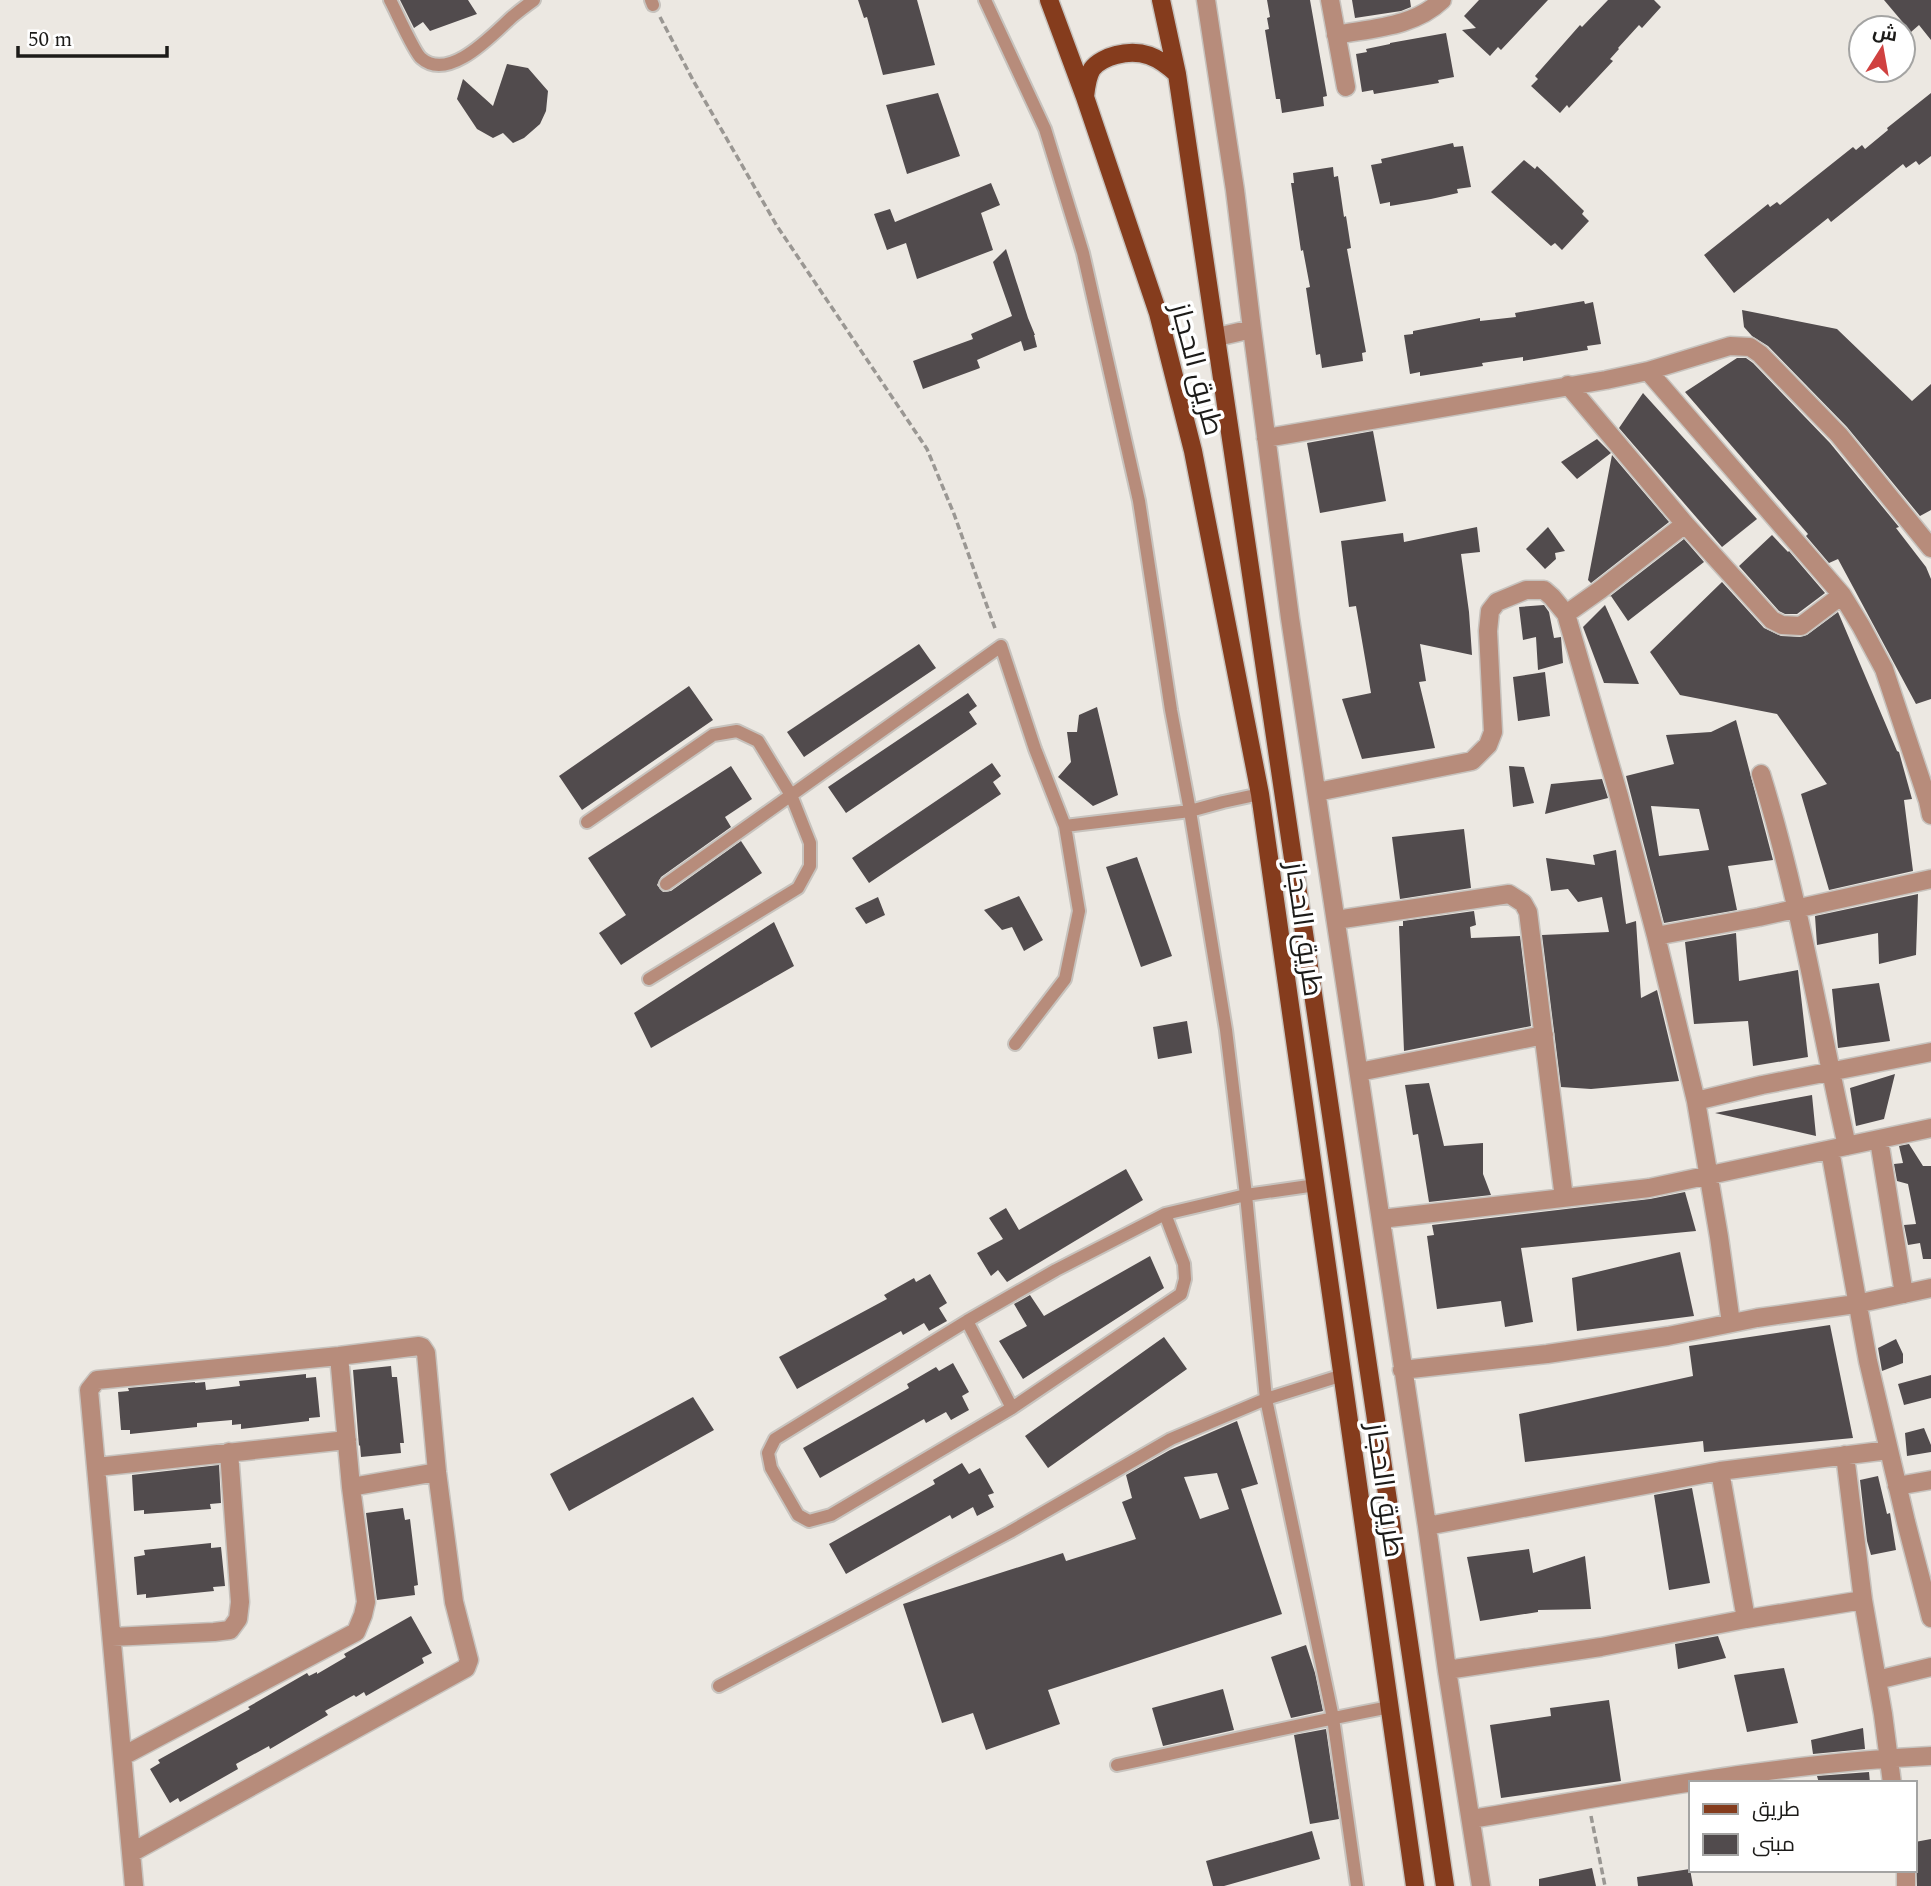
<svg xmlns="http://www.w3.org/2000/svg" width="1931" height="1886" viewBox="0 0 1931 1886" font-family="Spectral,Cairo,serif">
<rect width="100%" height="100%" fill="#ece8e2"/>
<path fill="#514b4d" fill-rule="evenodd" d="M400,0H468L477,14L430,31L423,22L414,28Z
M858,0H917L935,65L883,75L867,17L864,18Z
M1267,0H1310L1327,96L1323,97L1324,106L1282,113L1280,99H1276L1265,30L1269,29L1267,18L1270,17Z
M1352,0H1410L1411,7L1401,11L1355,18Z
M1479,0H1548L1501,50L1498,47L1490,56L1462,30L1476,28L1464,16Z
M1608,0H1654L1661,7L1642,28L1639,25L1618,48L1619,49L1610,59L1613,61L1569,108L1567,105L1560,113L1531,86L1538,79L1535,76L1580,25L1582,27Z
M1884,0H1931V40L1919,25L1911,32Z
M1446,33L1454,77L1438,80L1439,83L1374,94L1373,90L1362,92L1356,54L1367,52L1366,49L1390,44V43Z
M507,64L528,68L548,91L546,111L540,124L524,138L513,143L503,133L493,138L477,129L457,99L463,79L493,106Z
M938,93L960,156L907,174L886,105Z
M1931,93V156L1919,165L1916,161L1906,168L1903,164L1831,222L1828,218L1734,293L1704,255L1768,204L1770,207L1777,202L1780,205L1853,147L1856,150L1862,145L1865,149L1888,130L1887,128Z
M1453,143L1454,147L1463,146L1471,187L1457,189L1458,193L1431,199L1390,206V202L1380,204L1371,165L1382,163L1381,159Z
M1524,160L1535,169L1537,166L1551,179L1584,211L1582,214L1589,221L1562,250L1555,243L1551,246L1491,192Z
M1333,167L1334,177L1338,176L1344,217L1346,216L1351,248L1347,249L1366,352L1362,353L1363,361L1322,368L1320,354L1316,355L1306,288L1310,287L1303,250L1301,251L1291,183H1294L1293,173Z
M991,183L1000,205L981,213L993,250L917,279L906,243L887,250L874,214L890,209L895,222Z
M1006,249L1028,318L1035,335H1034L1037,347L1024,351L1021,341L977,360L980,368L923,389L913,361L973,339L971,334L1012,316L993,262Z
M1584,301L1585,304L1593,302L1601,344L1587,346L1588,350L1523,361V357L1482,363L1483,366L1420,376V372L1410,374L1404,335L1413,334V331L1480,318V321L1516,317L1515,313Z
M1742,310L1837,329L1912,401L1931,384V510L1920,516L1847,427L1768,346L1752,336L1744,327Z
M1737,358H1746L1753,363L1830,443L1899,527L1896,528L1926,567L1931,579V699L1916,704L1838,559L1829,563L1806,536L1808,534L1685,392Z
M1643,393L1757,519L1722,547L1619,428Z
M1373,431L1386,501L1320,513L1307,443Z
M1597,439L1611,453L1577,479L1561,462Z
M1612,455L1669,522L1591,583L1588,580Z
M1477,527L1480,552L1461,554L1469,612L1472,655L1420,644L1426,681L1419,682L1435,748L1362,759L1342,699L1371,693L1356,606L1349,607L1341,541L1403,533L1404,542Z
M1548,527L1565,551L1555,553L1556,559L1545,569L1526,549Z
M1772,535L1788,552L1789,551L1825,593L1797,614H1785L1779,611L1739,566Z
M1684,539L1704,562L1628,621L1611,596L1609,597Z
M1722,582L1764,628L1781,636L1800,637L1807,635L1838,612L1897,751L1899,752L1912,799L1904,800L1913,871L1829,890L1801,794L1827,784L1777,714L1680,695L1650,652Z
M1544,605L1549,612L1554,638L1561,637L1563,663L1538,670L1536,637L1523,640L1519,607Z
M1605,605L1614,625L1639,684L1604,683L1583,627Z
M919,644L936,668L804,757L787,732Z
M1545,672L1550,716L1518,721L1513,677Z
M689,686L713,720L582,810L559,776Z
M968,693L977,706L969,712L977,724L846,813L828,787Z
M1097,707L1118,795L1093,806L1058,777L1071,762L1067,732H1077L1079,715Z
M1736,720L1773,860L1728,866L1737,910L1664,923L1626,776L1674,764L1666,735L1711,732ZM1651,806L1699,809L1709,850L1659,856Z
M992,763L1001,776L993,782L1001,794L869,883L852,858Z
M731,766L752,799L725,817L731,827L661,877L657,885L663,892L671,891L741,841L762,873L621,965L599,933L626,915L588,858Z
M1509,766L1524,767L1534,803L1513,807Z
M1602,779L1608,798L1545,814L1551,784Z
M1464,829L1471,888L1400,899L1392,837Z
M1616,850L1626,924L1636,921L1641,998L1657,990L1679,1081L1591,1089L1561,1087L1542,935L1609,932L1602,897L1578,902L1568,889L1551,891L1546,858L1595,865L1593,855Z
M1137,857L1172,956L1141,967L1106,867Z
M1918,894L1916,955L1879,964L1878,933L1817,945L1815,916Z
M1019,896L1043,940L1024,951L1012,927L1002,930L984,910Z
M878,897L885,915L866,924L855,908Z
M1474,911L1476,925L1470,927L1471,938L1520,936L1531,1026L1404,1051L1399,926H1403V921Z
M774,922L794,966L651,1048L634,1013Z
M1736,933L1739,981L1798,970L1808,1057L1753,1066L1748,1021L1694,1024L1685,942Z
M1879,983L1890,1041L1838,1048L1832,989Z
M1187,1021L1192,1053L1158,1059L1153,1027Z
M1895,1074L1884,1119L1856,1126L1850,1088Z
M1429,1083L1444,1146L1483,1143V1174L1491,1195L1429,1202L1418,1134L1413,1135L1405,1085Z
M1812,1095L1816,1136L1715,1113Z
M1909,1144L1923,1166H1931V1259H1923L1920,1243L1908,1245L1904,1225L1916,1224L1908,1184L1897,1181L1894,1164L1903,1163L1899,1146Z
M1126,1169L1143,1200L1007,1282L998,1270L991,1276L977,1253L1003,1239L989,1218L1006,1208L1019,1230Z
M1685,1192L1696,1231L1521,1248L1533,1322L1505,1327L1501,1301L1437,1309L1427,1236L1434,1235L1432,1225L1650,1199Z
M1680,1252L1694,1316L1577,1331L1572,1278Z
M1150,1256L1164,1288L1023,1379L999,1341L1027,1326L1014,1304L1030,1295L1044,1316Z
M930,1274L947,1303L939,1308L947,1321L929,1331L924,1323L903,1335L901,1331L797,1389L779,1357L887,1299L884,1295L914,1278L916,1282Z
M1830,1325L1853,1438L1704,1452L1703,1441L1525,1462L1519,1414L1693,1376L1689,1346Z
M1164,1337L1187,1369L1048,1468L1025,1436Z
M1896,1339L1903,1354V1363L1882,1371L1878,1348Z
M953,1363L969,1392L962,1396L969,1410L951,1420L946,1412L926,1423L924,1419L820,1478L803,1448L909,1388L907,1384L936,1367L939,1371Z
M391,1366L392,1377H397L404,1443H400L401,1453L361,1457L360,1445L359,1446L353,1370Z
M306,1374V1378L316,1377L320,1417L309,1418V1421L241,1429V1424L232,1425V1420L197,1423V1427L130,1434V1430H121L118,1392L129,1391L128,1388L195,1382V1383L205,1382L206,1390L240,1386L239,1381Z
M1931,1375V1398L1904,1405L1898,1384Z
M693,1397L714,1430L569,1511L550,1474Z
M1237,1421L1258,1484L1241,1489L1282,1614L1048,1690L1060,1724L986,1750L973,1713L942,1723L903,1604L1063,1553L1066,1561L1136,1539L1122,1502L1132,1498L1126,1475L1170,1450ZM1217,1473L1229,1509L1200,1519L1184,1477Z
M1924,1428L1931,1445V1452L1907,1456L1905,1433Z
M962,1463L969,1474L980,1468L994,1493L988,1495L994,1507L977,1516L973,1507L952,1519L950,1515L846,1574L829,1544L935,1484L933,1480Z
M219,1465L221,1503L210,1504L211,1509L144,1514V1510L134,1511L132,1475Z
M1878,1476L1887,1514L1890,1513L1896,1550L1871,1555L1867,1541L1860,1480Z
M1692,1488L1710,1583L1669,1590L1654,1495Z
M403,1508L405,1520L410,1519L418,1585L414,1586L415,1595L377,1600L366,1513Z
M211,1543V1548L221,1547L225,1586L213,1587L214,1591L146,1598V1594L137,1595L134,1557L145,1555L144,1550Z
M1529,1549L1533,1573L1585,1556L1591,1609L1538,1610V1612L1480,1621L1467,1557Z
M411,1616L432,1653L422,1658L424,1663L366,1696L364,1692L356,1697L354,1695L325,1711L328,1715L270,1749L269,1746L236,1764L238,1769L180,1802L178,1798L170,1803L150,1769L160,1763L158,1760L250,1709L248,1707L307,1673L309,1676L317,1672V1674L346,1657L344,1654Z
M1718,1636L1726,1658L1678,1669L1675,1644Z
M1306,1645L1315,1673L1323,1711L1291,1718L1271,1657Z
M1784,1668L1798,1723L1747,1732L1734,1675Z
M1223,1689L1234,1730L1163,1746L1152,1708Z
M1609,1700L1621,1781L1501,1798L1490,1725L1551,1716L1550,1708Z
M1863,1728L1865,1749L1813,1754L1811,1740Z
M1326,1729L1339,1819L1310,1824L1294,1735Z
M1869,1772L1870,1783H1819L1817,1776Z
M1312,1831L1320,1859L1224,1886H1213L1206,1861Z
M1931,1839V1886H1917L1915,1842Z
M1592,1868L1596,1886H1539V1879Z
M1690,1869L1693,1886H1638L1637,1877Z"/>
<g fill="none" stroke-linecap="round" stroke-linejoin="round">
<g stroke="#c7c3be" stroke-width="16">
<path id="service" d="M390,0C396,11 414,52 421,58C449,83 493,34 512,17C519,11 527,5 534,0
M651,0L653,5
M985,0L1045,129L1083,253L1139,501L1171,710L1190,811L1226,1030L1246,1195L1266,1399L1333,1718L1357,1886
M587,822L713,735L737,731L758,741L791,795L810,843V866L798,888L649,979
M666,884L1001,646L1035,749L1065,826L1190,811L1223,802L1260,794
M1015,1044L1065,979L1079,911L1065,826
M1165,1214L1184,1264L1185,1279L1181,1294L1012,1408L831,1515L809,1521L798,1515L771,1468L768,1453L775,1439L967,1321L1056,1270L1165,1214L1246,1195L1316,1185
M967,1321L1012,1408
M719,1686L1010,1532L1171,1439L1266,1399L1343,1375
M1117,1765C1208,1746 1299,1724 1390,1707"/>
</g>
<g stroke="#c7c3be" stroke-width="21">
<path id="minor" d="M1206,0L1235,190L1252,329L1290,618L1427,1526L1447,1670L1481,1886
M1330,0L1346,87
M1336,35C1373,28 1414,27 1442,0
M1217,337L1252,329
M1648,371L1730,346L1750,347L1760,354L1839,435L1931,548
M1568,385L1685,524L1772,620L1782,625L1801,626L1842,595
M1266,438L1606,380L1648,371L1842,595L1861,626L1884,669L1928,801L1931,815
M1566,614L1619,796L1656,936L1696,1101L1719,1237L1731,1323
M1761,774C1799,896 1819,1022 1847,1146
M1317,792L1472,761L1488,745L1493,732L1488,631L1490,611L1497,602L1526,590H1544L1552,597L1566,614L1600,590L1685,524
M1336,920L1509,894L1523,903L1528,912L1564,1198
M1656,936L1759,917L1931,879
M1359,1072L1544,1035
M1696,1101L1762,1085L1931,1052
M1879,1140L1904,1294
M1830,1150L1868,1361L1906,1522L1931,1618
M1381,1219L1649,1188L1931,1128
M1402,1370L1547,1354L1668,1336L1757,1318L1856,1304L1931,1288
M97,1467L347,1440
M1720,1471L1746,1619
M1897,1486L1931,1480
M351,1487L437,1472
M1427,1526L1720,1471L1889,1450
M1863,1600L1883,1714L1892,1783
M112,1637L214,1632L230,1630L238,1619L240,1602L229,1452
M1447,1670L1601,1647L1746,1619L1863,1600L1845,1455
M1877,1680L1931,1667
M123,1756L356,1632L363,1615L366,1602L351,1487L339,1356
M1471,1819C1624,1794 1776,1763 1931,1756
M131,1853L466,1668L469,1660L454,1602L437,1472L426,1353L422,1347L419,1346L339,1356L97,1380L89,1390L134,1886
M1906,1886V1870"/>
</g>
<g stroke="#c7c3be" stroke-width="21">
<path id="primary" d="M1049,0L1085,97L1158,313L1193,451L1260,794L1415,1886
M1161,0L1177,74L1445,1886
M1085,97C1086,88 1087,77 1092,69C1097,62 1108,57 1116,55C1141,48 1159,57 1177,74"/>
</g>
<path stroke="#9a9793" stroke-width="3.5" stroke-dasharray="7 3.5" stroke-linecap="butt" d="M660,17L694,82L777,226L927,449L954,514L996,631
M1591,1816L1605,1886"/>
<use href="#service" stroke="#b78c7b" stroke-width="12"/>
<use href="#minor" stroke="#b78c7b" stroke-width="18"/>
<use href="#primary" stroke="#853c1d" stroke-width="18"/>
</g>
<g text-anchor="middle" stroke-width="7" stroke-linejoin="round" paint-order="stroke">
<g font-size="28" fill="#1c1b19" stroke="#fff">
<text transform="translate(1198 369) rotate(75)" y="10">طريق الحجاز</text>
<text transform="translate(1305 929) rotate(82)" y="10">طريق الحجاز</text>
<text transform="translate(1386 1490) rotate(82)" y="10">طريق الحجاز</text>
</g>
</g>
<rect x="1689" y="1781" width="228" height="91" fill="#ffffff" stroke="#a4a4a3" stroke-width="2"/>
<rect x="1703" y="1804" width="35" height="10" fill="#853c1d" stroke="#a4a4a3" stroke-width="2"/>
<text x="1752" y="1816" font-size="21" fill="#1c1b19">طريق</text>
<rect x="1703" y="1834" width="35" height="21" fill="#514b4d" stroke="#a4a4a3" stroke-width="2"/>
<text x="1752" y="1851" font-size="21" fill="#1c1b19">مبنى</text>
<g transform="translate(1882 49) rotate(11)"><circle r="33" fill="#ffffff" stroke="#a4a4a3" stroke-width="2"/>
<path d="M0-5L12 26L0 18L-12 26Z" fill="#d04140"/>
<text y="-10" font-size="19" font-weight="bold" text-anchor="middle" fill="#1c1b19">ش</text>
</g>
<path d="M18 46v10h149v-10" fill="none" stroke="#1c1b19" stroke-width="3.5"/>
<text x="28" y="46" font-size="21" fill="#1c1b19" stroke="#ffffff" stroke-width="5" paint-order="stroke">50 m</text>
</svg>
